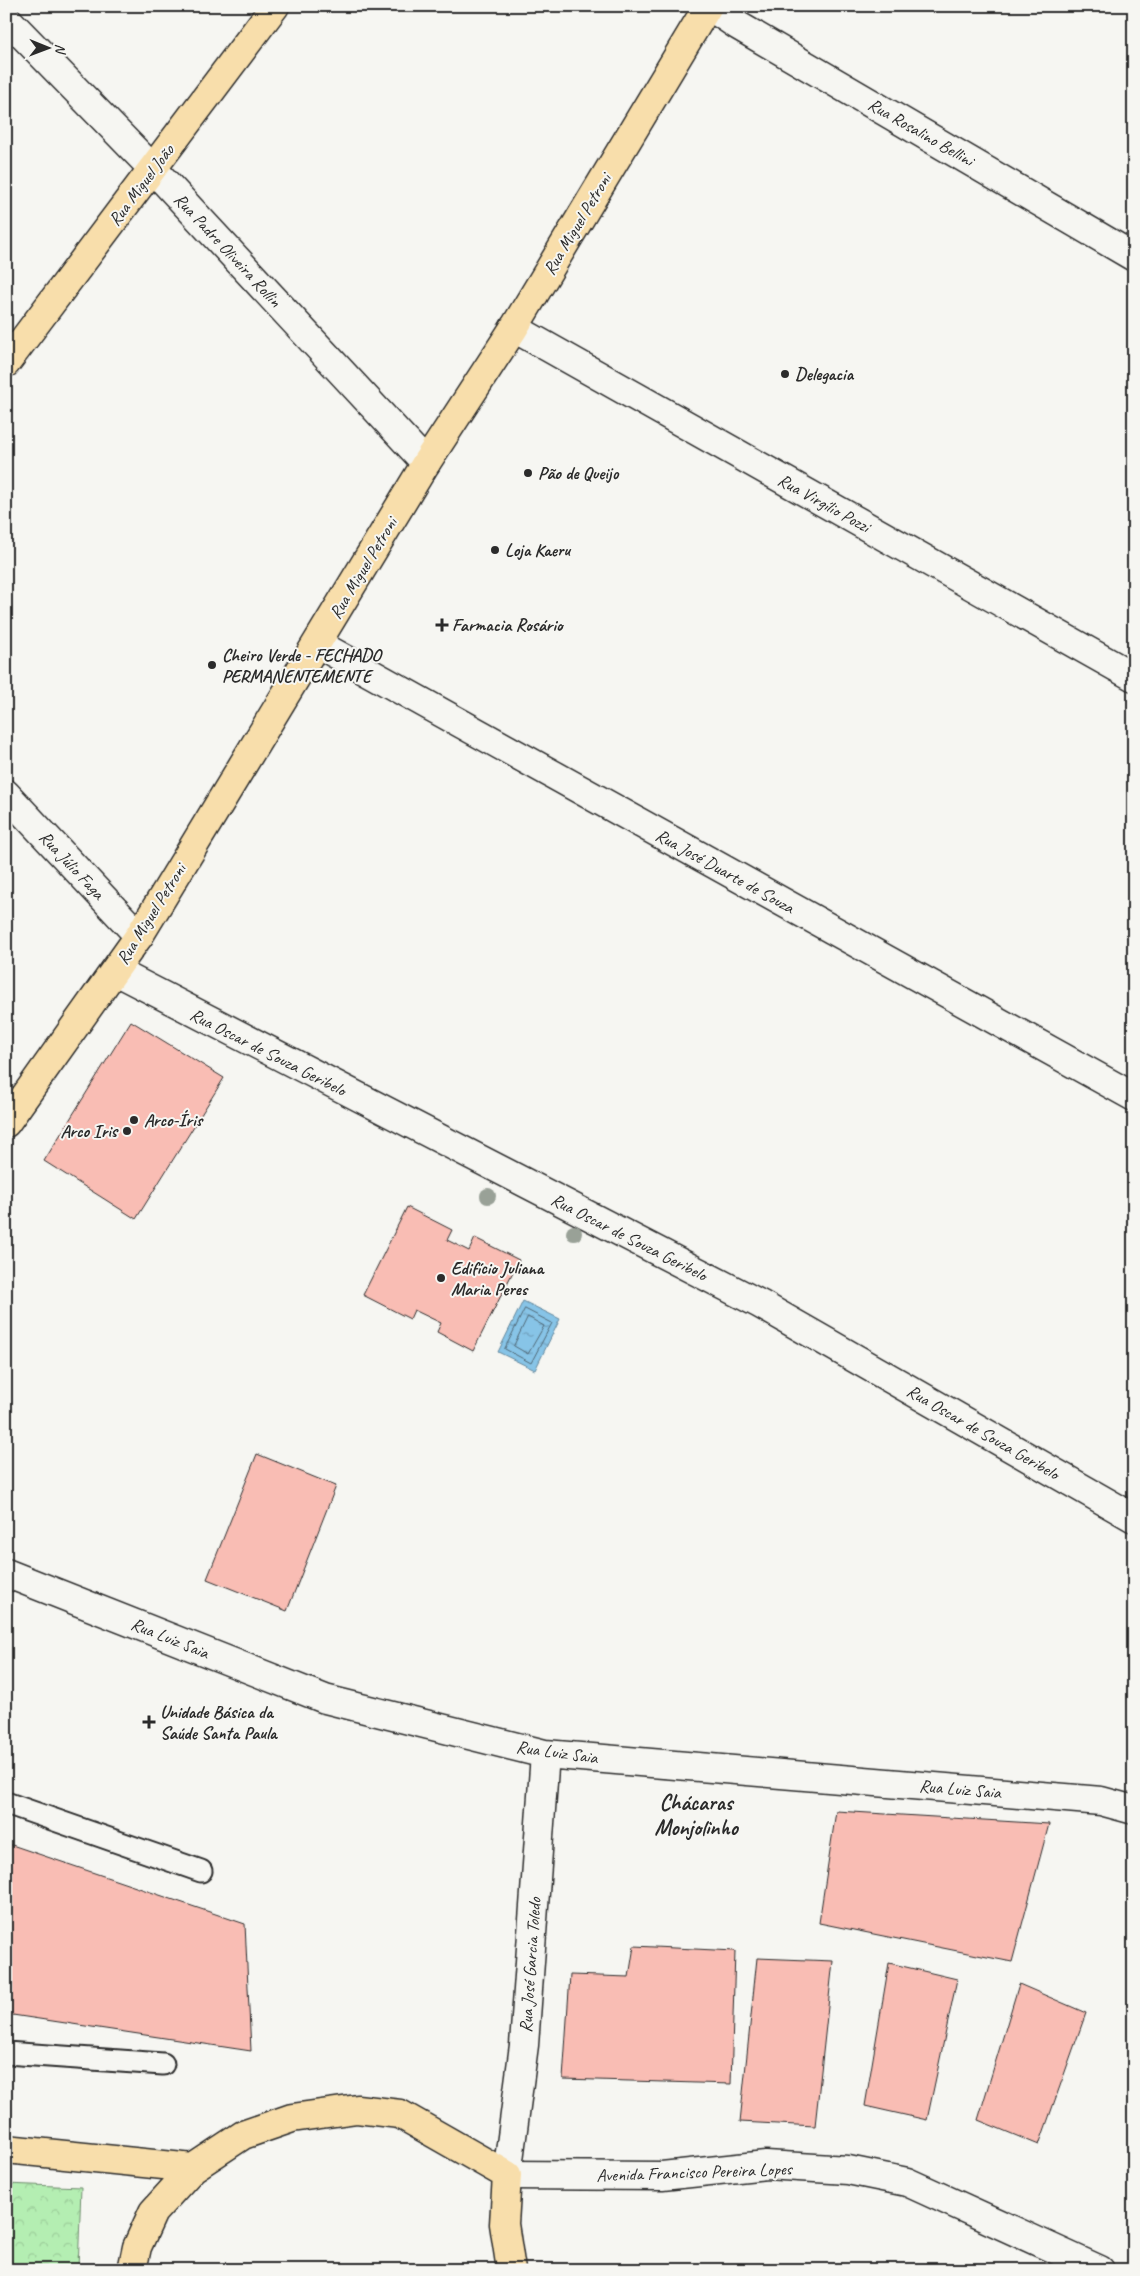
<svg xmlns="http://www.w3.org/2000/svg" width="1140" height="2276" viewBox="0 0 1140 2276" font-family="Caveat,sans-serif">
<defs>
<pattern id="forest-crowns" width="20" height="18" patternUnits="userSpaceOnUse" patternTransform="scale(1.25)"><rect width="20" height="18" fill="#b4eeb2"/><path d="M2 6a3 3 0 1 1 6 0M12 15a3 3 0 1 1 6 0" fill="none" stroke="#9bcc99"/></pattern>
<pattern id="water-ripples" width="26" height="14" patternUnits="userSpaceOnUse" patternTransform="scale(1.25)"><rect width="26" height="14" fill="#87c4e7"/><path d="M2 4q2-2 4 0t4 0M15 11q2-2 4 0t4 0" fill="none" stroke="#6f9fbb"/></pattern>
</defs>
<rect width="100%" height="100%" fill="#f6f6f2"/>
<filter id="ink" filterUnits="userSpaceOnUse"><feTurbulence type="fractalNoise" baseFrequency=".02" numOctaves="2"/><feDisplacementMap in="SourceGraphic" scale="10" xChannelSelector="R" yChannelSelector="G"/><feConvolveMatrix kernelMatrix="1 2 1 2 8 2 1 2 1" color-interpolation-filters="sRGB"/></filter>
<g filter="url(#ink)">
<path fill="url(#forest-crowns)" stroke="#708c6e" d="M6,2184L81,2187L78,2270H6Z"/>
<path fill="url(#water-ripples)" stroke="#62879c" d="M523,1301L560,1319L535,1370L498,1352Z"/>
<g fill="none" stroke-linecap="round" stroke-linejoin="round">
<path stroke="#506876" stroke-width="1" d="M525,1309L552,1323L531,1363L505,1349Z
M528,1317L544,1326L528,1354L514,1346Z"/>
</g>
<path fill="#f9bdb4" stroke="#2b2b2b" d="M131,1021L224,1078L136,1219L44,1161Z
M407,1207L452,1230L447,1240L469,1251L475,1238L519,1260L473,1351L437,1332L441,1323L414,1310L410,1319L363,1295Z
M257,1454L336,1486L287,1611L207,1579Z
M836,1811L1049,1824L1012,1962L819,1923Z
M6,1843L245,1924L251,2051L6,2014Z
M634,1946L735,1951L731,2084L563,2079L570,1975L629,1977Z
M757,1958L833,1961L815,2126L740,2122Z
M889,1963L957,1979L927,2120L865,2106Z
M1019,1984L1086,2013L1039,2145L978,2120Z"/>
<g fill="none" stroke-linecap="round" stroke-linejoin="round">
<g stroke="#2b2b2b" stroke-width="25">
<path id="service" d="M6,1803L201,1871
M6,2053L163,2064"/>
</g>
<g stroke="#2b2b2b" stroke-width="31">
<path id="minor" d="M709,6L737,25L1134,257
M6,18L153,169L426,463
M514,328L1134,677
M318,644L1134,1097
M6,794L139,936
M115,971L760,1304L1134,1518
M6,1573L325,1699L545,1754L1101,1801L1134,1810
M507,2175L524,2045L545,1754"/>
</g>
<g stroke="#2b2b2b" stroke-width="31">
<path id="tertiary" d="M507,2175L662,2176L766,2165L848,2170L907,2182L1100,2270"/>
</g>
<g stroke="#2b2b2b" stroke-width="31">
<path id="primary" d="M6,363L275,6
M6,1123L139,936L426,463L514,328L708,6
M6,2149L193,2168
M132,2270L137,2247L153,2212L193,2168L243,2135L292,2118L357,2109L400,2114L507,2175L504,2224L511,2270"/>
</g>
<use href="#service" stroke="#f6f6f2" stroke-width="21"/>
<use href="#minor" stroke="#f6f6f2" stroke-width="28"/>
<use href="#tertiary" stroke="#f6f6f2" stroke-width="28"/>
<use href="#primary" stroke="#f8deab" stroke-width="28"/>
</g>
<g fill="#99a197">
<circle cx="488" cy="1196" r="8"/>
<circle cx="574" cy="1233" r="8"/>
</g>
</g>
<g fill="#2b2b2b" stroke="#f6f6f2" stroke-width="2">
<circle cx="785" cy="374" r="5"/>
<circle cx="528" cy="473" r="5"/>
<circle cx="495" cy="550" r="5"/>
<path d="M439.5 617.5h5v5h5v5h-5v5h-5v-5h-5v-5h5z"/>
<circle cx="212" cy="665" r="5"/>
<circle cx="134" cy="1120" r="5"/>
<circle cx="127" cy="1131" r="5"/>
<circle cx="441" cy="1278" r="5"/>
<path d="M146.5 1714.5h5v5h5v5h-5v5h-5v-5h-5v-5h5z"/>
</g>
<g text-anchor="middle" stroke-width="4" stroke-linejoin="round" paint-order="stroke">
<g font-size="18" fill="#2b2b2b" stroke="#f6f6f2">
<text transform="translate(921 132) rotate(30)" y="6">Rua Rosalino Bellini</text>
<text transform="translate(141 185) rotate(-53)" y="6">Rua Miguel João</text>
<text transform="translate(577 224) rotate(-59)" y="6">Rua Miguel Petroni</text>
<text transform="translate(228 250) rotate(47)" y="6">Rua Padre Oliveira Rollin</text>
<text transform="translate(824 503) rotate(29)" y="6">Rua Virgílio Pozzi</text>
<text transform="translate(363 568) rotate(-59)" y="6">Rua Miguel Petroni</text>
<text transform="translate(72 865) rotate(47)" y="6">Rua Júlio Faga</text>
<text transform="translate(725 871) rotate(29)" y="6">Rua José Duarte de Souza</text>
<text transform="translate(151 914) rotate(-58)" y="6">Rua Miguel Petroni</text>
<text transform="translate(268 1052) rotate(27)" y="6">Rua Oscar de Souza Geribelo</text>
<text transform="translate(629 1237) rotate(27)" y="6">Rua Oscar de Souza Geribelo</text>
<text transform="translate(983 1432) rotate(30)" y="6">Rua Oscar de Souza Geribelo</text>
<text transform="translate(170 1638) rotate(22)" y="6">Rua Luiz Saia</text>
<text transform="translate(557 1752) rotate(8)" y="6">Rua Luiz Saia</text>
<text transform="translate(960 1789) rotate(5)" y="6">Rua Luiz Saia</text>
<text transform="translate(530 1965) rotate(-86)" y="6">Rua José Garcia Toledo</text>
<text transform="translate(694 2172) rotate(-2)" y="6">Avenida Francisco Pereira Lopes</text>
</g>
<g font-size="18" font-weight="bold" fill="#2b2b2b" stroke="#f6f6f2" text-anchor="start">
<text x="795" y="380">Delegacia</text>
<text x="538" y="479">Pão de Queijo</text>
<text x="505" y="556">Loja Kaeru</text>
<text x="452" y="631">Farmacia Rosário</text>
<text x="222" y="661">Cheiro Verde - FECHADO<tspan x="222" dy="21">PERMANENTEMENTE</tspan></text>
<text x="144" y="1126">Arco-Íris</text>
<text x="117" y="1137" text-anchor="end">Arco Iris</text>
<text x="451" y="1274">Edifício Juliana<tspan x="451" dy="21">Maria Peres</tspan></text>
<text x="160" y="1718">Unidade Básica da<tspan x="160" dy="21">Saúde Santa Paula</tspan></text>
</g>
<g font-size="22" font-weight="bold" fill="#2b2b2b" stroke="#f6f6f2">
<text x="696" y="1810">Chácaras<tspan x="696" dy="25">Monjolinho</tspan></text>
</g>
</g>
<rect width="1140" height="2276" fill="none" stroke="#f6f6f2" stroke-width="25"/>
<rect x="12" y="12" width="1115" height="2251" fill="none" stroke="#2b2b2b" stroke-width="2" filter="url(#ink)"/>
<g transform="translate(48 48) rotate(91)" stroke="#f6f6f2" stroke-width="4" paint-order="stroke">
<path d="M0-4L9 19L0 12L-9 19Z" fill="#2b2b2b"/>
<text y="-8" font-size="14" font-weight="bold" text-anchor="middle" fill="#2b2b2b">N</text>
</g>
</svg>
